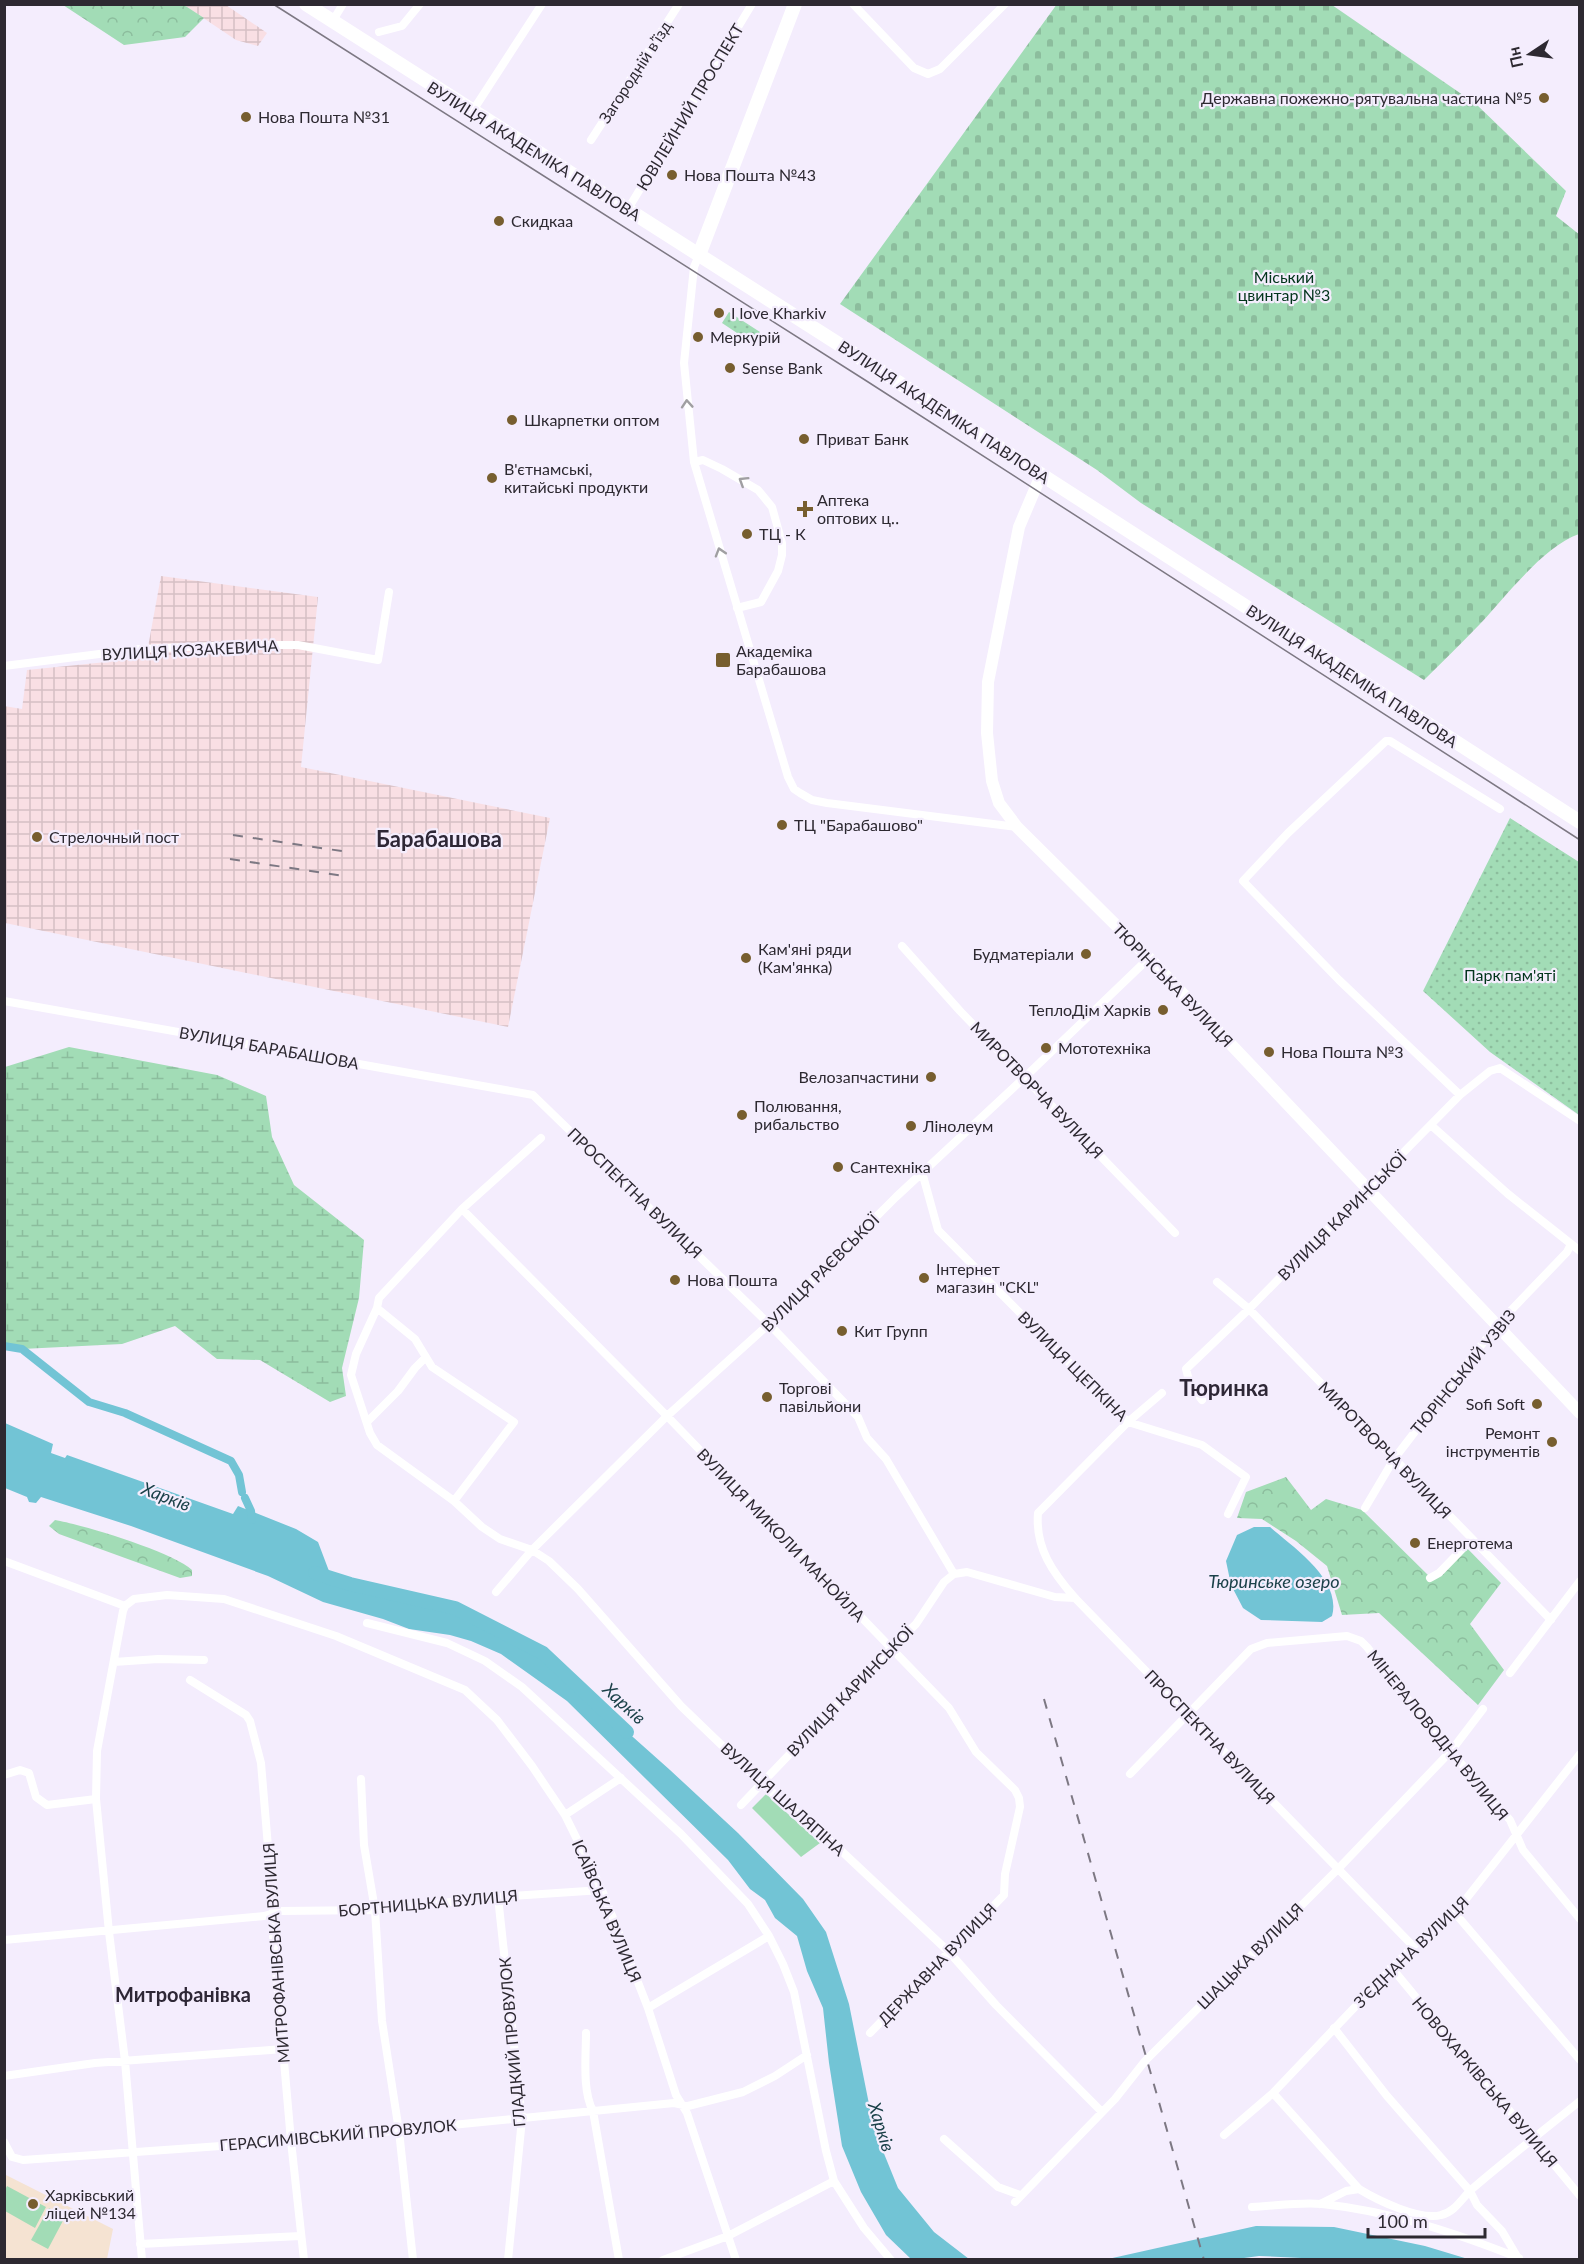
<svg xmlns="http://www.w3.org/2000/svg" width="1584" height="2264" viewBox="0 0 1584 2264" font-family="Lato,sans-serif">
<defs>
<pattern id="industrial-grid" width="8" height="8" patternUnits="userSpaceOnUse" patternTransform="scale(1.5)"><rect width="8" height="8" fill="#f9dfe4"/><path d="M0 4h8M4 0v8" fill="none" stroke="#d6bfc4"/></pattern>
<pattern id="forest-crowns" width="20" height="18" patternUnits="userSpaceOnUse" patternTransform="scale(1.5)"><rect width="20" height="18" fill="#a2dcb6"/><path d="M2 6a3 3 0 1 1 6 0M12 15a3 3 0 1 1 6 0" fill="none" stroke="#8cbd9d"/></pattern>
<pattern id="wetland-marsh" width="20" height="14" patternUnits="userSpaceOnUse" patternTransform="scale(1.5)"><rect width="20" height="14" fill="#a2dcb6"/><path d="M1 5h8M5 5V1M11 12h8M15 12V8" fill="none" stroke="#8cbd9d"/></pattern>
<pattern id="cemetery-stones" width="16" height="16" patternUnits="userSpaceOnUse" patternTransform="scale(1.5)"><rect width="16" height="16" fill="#a2dcb6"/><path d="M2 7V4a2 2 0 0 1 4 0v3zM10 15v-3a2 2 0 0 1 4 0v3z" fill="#8cbd9d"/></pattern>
<pattern id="park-dots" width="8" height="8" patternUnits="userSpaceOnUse" patternTransform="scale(1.5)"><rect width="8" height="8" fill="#a2dcb6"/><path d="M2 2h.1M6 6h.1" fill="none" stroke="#8cbd9d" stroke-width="1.8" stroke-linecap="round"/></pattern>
</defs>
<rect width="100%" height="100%" fill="#f4edfd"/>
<path fill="url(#industrial-grid)" d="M184,5H226L267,33L258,46L236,40Z
M161,576L318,597L301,767L550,818L508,1027L5,923L4,706L22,709L27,670L146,658Z"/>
<path fill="#f5e3d2" d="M4,2174L113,2229L107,2259H5Z"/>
<path fill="#a2dcb6" d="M766,1794L820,1843L801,1857L752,1808Z
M7,2186L46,2207L35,2228L5,2211V2190Z
M49,2208L65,2217L48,2249L31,2240Z"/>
<path fill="url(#forest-crowns)" d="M63,5H184L204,18L185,37L124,45Z
M1286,1477L1311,1510L1326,1499L1362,1510L1430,1577L1465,1546L1501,1583L1470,1624L1504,1670L1478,1705L1379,1613L1342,1615L1327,1566L1296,1541L1262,1519L1237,1518L1246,1492Z
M55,1520C84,1525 173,1552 192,1570V1576L180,1578L59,1534L49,1526Z"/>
<path fill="url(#wetland-marsh)" d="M69,1047L217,1075L266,1096L272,1137L294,1185L364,1240L359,1298L342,1368L346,1396L330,1402L260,1360L217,1359L175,1326L122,1344L22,1349L5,1345V1067Z"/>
<path fill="url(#cemetery-stones)" d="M1057,4L1332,5L1476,104L1566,191L1556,216L1580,235L1579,534C1544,546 1506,596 1480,624C1462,643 1443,661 1424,680L1141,503L1097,470L840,304Z"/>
<path fill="url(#park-dots)" d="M729,312L760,332L752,343L722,323Z
M1510,818L1579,862V1115L1490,1052L1423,991Z"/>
<path fill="#72c4d5" d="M5,1423L53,1444L51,1453L65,1458L67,1455L233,1514L238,1506L296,1529L318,1542L332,1579L345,1586L398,1592L472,1618L533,1648L670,1770L738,1833L803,1899L826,1932L849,2004L874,2129L898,2188L934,2232L969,2259H911L886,2235L861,2192L842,2146L829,2063L823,2008L807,1971L797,1936L775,1918L765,1900L750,1889L728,1860L567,1701L501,1654L471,1641L450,1635L409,1629L383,1619L323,1602L268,1576L131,1526L41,1497L36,1503L29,1502L27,1497L5,1488Z
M1254,1527H1270C1294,1548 1342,1580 1332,1616L1322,1622L1261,1620L1243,1608L1231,1585L1226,1561L1237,1535Z
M1256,2226L1334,2227L1425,2246L1468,2259L1343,2260L1259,2256L1229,2260L1108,2259Z"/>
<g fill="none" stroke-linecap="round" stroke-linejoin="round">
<path stroke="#72c4d5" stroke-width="8" d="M4,1346L22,1349L89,1402L125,1413L231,1461L239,1475L242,1492
M245,1498L251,1511L252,1520"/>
<path stroke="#72c4d5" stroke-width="14" d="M315,1573L350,1584L455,1608L543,1653L627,1732"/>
<path stroke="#fff" stroke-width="8" d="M853,4L914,68L928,74L940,69L1005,4
M332,22L343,4
M379,32L402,26L420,4
M472,112L542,4
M591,140L679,4
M628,209L752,4
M699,255L694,267L684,363L694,462L788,777L794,789L800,793L812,800L827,803L1017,827
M694,462L703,460L722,469L758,490L772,507L782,543V555L778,571L761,602L737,608
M4,666L139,649L236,645H298L378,660L389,592
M902,946L960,1011L1175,1233
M4,1001L533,1095L769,1324L858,1417L867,1438L886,1459L954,1574
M1460,1095L1339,980L1243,881L1288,833L1386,741H1390L1500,809
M1432,1126L1508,1194L1580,1251
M541,1138L462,1209L379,1298L377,1308L356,1354L351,1375L370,1433L377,1445L454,1501L482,1527L500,1539L532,1550L549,1561L578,1589L681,1706L761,1783L834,1844L949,1952L996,2005L1102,2112
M922,1172L938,1230L1128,1422L1202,1445L1246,1477L1228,1514
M462,1209L667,1416L949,1708L976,1752L1015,1790L1019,1798L1020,1807L1005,1874L1004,1895L870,2033
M1217,1282L1249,1309L1551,1620
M377,1308L415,1339L432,1367L514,1422L454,1501
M1162,1393L1128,1422L1038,1513C1035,1548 1053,1573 1075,1598L1413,1946
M1202,1400L1190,1384L1186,1369L1249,1309L1460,1095L1490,1071L1500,1068L1580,1121
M367,1422L398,1391L415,1368L426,1357
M1365,1508L1394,1459L1496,1326L1567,1252L1571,1244
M4,1561L125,1606
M1430,1578L1439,1573L1472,1539
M496,1592L532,1550L667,1416L769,1324L896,1197L1025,1077L1149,958
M125,1606L134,1599L167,1595L224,1599L336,1636L465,1690L497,1720L532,1766L565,1815L602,1890L648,2008L676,2095L687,2113L736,2260
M125,1606L123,1611L97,1751L96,1799L109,1932L125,2061L142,2260
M367,1623L447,1643L485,1661L522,1687L681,1834L748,1904L769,1936L783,1964L794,1992L826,2151L834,2181L864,2228L891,2260
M114,1662L158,1659L204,1660
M1510,1673L1580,1581
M190,1680L246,1715L250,1721L261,1763L273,1907L272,1924L291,2141L304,2260
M1130,1774L1251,1649L1267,1643L1347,1636L1361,1641L1367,1647L1427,1724L1510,1820L1523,1850L1580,1919
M4,1775L20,1770L29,1773L36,1797L47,1805L96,1799
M361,1779L364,1845L375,1910L382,2021L399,2131L413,2260
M741,1805L890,1649L916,1624L944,1582L954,1574L967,1572L1055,1597L1075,1598
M565,1815L621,1778
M498,1897L522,2119L508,2260
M1455,1913L1580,2060
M4,1940L264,1916L281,1911L375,1910L498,1897L602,1890
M1391,1967L1580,2196
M648,2008L769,1936
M1334,2028L1387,2096L1470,2191L1477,2205L1502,2231L1518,2258
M586,2033C586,2055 582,2091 593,2111L619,2260
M4,2076L95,2063L284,2049
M1273,2093L1359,2189C1377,2200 1420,2221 1441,2215C1455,2212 1462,2198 1472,2189C1507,2159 1544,2130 1580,2101
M1224,2135L1273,2093L1413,1946L1455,1913L1580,1754
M944,2139L998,2187L1020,2195
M4,2142L12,2157L23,2160L291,2141L674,2103L688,2106L743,2092L775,2076L807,2055
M1015,2202L1115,2099L1145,2061L1338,1869L1451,1751L1483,1709
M1320,2204L1346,2191L1359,2189
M1252,2207C1275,2206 1299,2202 1322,2204C1390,2211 1456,2233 1519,2258
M140,2244L301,2236
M663,2260L728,2236L834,2181"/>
<path stroke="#fff" stroke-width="12" d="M1041,475L1019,527L988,682L987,733L992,781L999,803L1017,827L1149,958L1580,1413"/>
<path stroke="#fff" stroke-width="14" d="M306,4L873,366L1580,822
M699,255L795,4"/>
<path stroke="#7d7883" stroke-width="1.5" d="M273,4L865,380L1580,840"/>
<path stroke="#7d7883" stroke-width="2" stroke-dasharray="10 10" stroke-linecap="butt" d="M233,835L348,852
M230,859L344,876
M1044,1699L1204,2260"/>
</g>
<defs><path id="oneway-chevron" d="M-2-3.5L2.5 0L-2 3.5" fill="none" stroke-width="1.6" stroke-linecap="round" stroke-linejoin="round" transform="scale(1.5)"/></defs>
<g stroke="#a09fa2">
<use href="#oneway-chevron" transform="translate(687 404) rotate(-94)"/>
<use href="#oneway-chevron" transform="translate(743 481) rotate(-148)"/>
<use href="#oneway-chevron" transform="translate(720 552) rotate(-107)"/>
</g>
<g fill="#775e2f" stroke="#f4edfd" stroke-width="2">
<circle cx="1544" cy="98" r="6"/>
<circle cx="246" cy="117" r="6"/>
<circle cx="672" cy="175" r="6"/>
<circle cx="499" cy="221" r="6"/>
<circle cx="719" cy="313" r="6"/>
<circle cx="698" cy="337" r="6"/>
<circle cx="730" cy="368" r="6"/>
<circle cx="512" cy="420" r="6"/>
<circle cx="804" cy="439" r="6"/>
<circle cx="492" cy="478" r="6"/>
<path d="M802 500h6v6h6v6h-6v6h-6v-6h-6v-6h6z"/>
<circle cx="747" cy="534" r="6"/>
<rect x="715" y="652" width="16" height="16" rx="3"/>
<circle cx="782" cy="825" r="6"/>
<circle cx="37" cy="837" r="6"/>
<circle cx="1086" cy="954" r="6"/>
<circle cx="746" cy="958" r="6"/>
<circle cx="1163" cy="1010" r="6"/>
<circle cx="1046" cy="1048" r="6"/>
<circle cx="1269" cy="1052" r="6"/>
<circle cx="931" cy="1077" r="6"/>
<circle cx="742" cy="1115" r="6"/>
<circle cx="911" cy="1126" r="6"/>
<circle cx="838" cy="1167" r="6"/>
<circle cx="924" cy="1278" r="6"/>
<circle cx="675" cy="1280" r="6"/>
<circle cx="842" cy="1331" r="6"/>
<circle cx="767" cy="1397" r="6"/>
<circle cx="1537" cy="1404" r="6"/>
<circle cx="1552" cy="1442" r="6"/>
<circle cx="1415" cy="1543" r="6"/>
<circle cx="33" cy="2204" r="6"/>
</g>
<g text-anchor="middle" stroke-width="4.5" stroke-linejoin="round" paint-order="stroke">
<g font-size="16" fill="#2d2931" stroke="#f4edfd">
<text transform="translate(635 72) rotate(-57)" y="6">Загородній вʼїзд</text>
<text transform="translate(690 107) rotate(-59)" y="6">ЮВІЛЕЙНИЙ ПРОСПЕКТ</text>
<text transform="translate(534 151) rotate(32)" y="6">ВУЛИЦЯ АКАДЕМІКА ПАВЛОВА</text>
<text transform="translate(944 412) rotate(33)" y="6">ВУЛИЦЯ АКАДЕМІКА ПАВЛОВА</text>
<text transform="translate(190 650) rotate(-3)" y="6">ВУЛИЦЯ КОЗАКЕВИЧА</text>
<text transform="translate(1352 676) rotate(33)" y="6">ВУЛИЦЯ АКАДЕМІКА ПАВЛОВА</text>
<text transform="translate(1173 985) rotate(46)" y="6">ТЮРІНСЬКА ВУЛИЦЯ</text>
<text transform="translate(269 1048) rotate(10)" y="6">ВУЛИЦЯ БАРАБАШОВА</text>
<text transform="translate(1037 1090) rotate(46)" y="6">МИРОТВОРЧА ВУЛИЦЯ</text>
<text transform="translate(635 1193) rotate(44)" y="6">ПРОСПЕКТНА ВУЛИЦЯ</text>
<text transform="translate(1342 1216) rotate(-45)" y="6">ВУЛИЦЯ КАРИНСЬКОЇ</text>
<text transform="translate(820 1273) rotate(-45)" y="6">ВУЛИЦЯ РАЄВСЬКОЇ</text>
<text transform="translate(1073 1366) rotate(45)" y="6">ВУЛИЦЯ ЩЕПКІНА</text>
<text transform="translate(1463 1372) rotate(-51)" y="6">ТЮРІНСЬКИЙ УЗВІЗ</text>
<text transform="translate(1385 1450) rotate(46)" y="6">МИРОТВОРЧА ВУЛИЦЯ</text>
<text transform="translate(781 1535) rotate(46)" y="6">ВУЛИЦЯ МИКОЛИ МАНОЙЛА</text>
<text transform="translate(850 1691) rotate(-46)" y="6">ВУЛИЦЯ КАРИНСЬКОЇ</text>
<text transform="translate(1438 1735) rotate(51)" y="6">МІНЕРАЛОВОДНА ВУЛИЦЯ</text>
<text transform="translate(1210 1737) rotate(46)" y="6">ПРОСПЕКТНА ВУЛИЦЯ</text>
<text transform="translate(783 1799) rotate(42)" y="6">ВУЛИЦЯ ШАЛЯПІНА</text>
<text transform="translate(428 1903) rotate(-5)" y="6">БОРТНИЦЬКА ВУЛИЦЯ</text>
<text transform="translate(607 1911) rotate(67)" y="6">ІСАЇВСЬКА ВУЛИЦЯ</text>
<text transform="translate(1411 1952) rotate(-44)" y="6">З’ЄДНАНА ВУЛИЦЯ</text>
<text transform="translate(276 1953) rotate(-94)" y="6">МИТРОФАНІВСЬКА ВУЛИЦЯ</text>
<text transform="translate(1250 1956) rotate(-45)" y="6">ШАЦЬКА ВУЛИЦЯ</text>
<text transform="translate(937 1964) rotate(-46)" y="6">ДЕРЖАВНА ВУЛИЦЯ</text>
<text transform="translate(512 2042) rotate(-95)" y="6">ГЛАДКИЙ ПРОВУЛОК</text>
<text transform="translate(1485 2082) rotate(50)" y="6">НОВОХАРКІВСЬКА ВУЛИЦЯ</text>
<text transform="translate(338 2135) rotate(-5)" y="6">ГЕРАСИМІВСЬКИЙ ПРОВУЛОК</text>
</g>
<g font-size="16" fill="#2d2931" stroke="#f4edfd" text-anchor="start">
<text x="1532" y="104" text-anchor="end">Державна пожежно-рятувальна частина №5</text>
<text x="258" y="123">Нова Пошта №31</text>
<text x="684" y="181">Нова Пошта №43</text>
<text x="511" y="227">Скидкаа</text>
<text x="731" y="319">I love Kharkiv</text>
<text x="710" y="343">Меркурій</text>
<text x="742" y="374">Sense Bank</text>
<text x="524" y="426">Шкарпетки оптом</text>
<text x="816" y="445">Приват Банк</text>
<text x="504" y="475">В'єтнамські,<tspan x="504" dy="18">китайські продукти</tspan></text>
<text x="817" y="506">Аптека<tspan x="817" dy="18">оптових ц‥</tspan></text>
<text x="759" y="540">ТЦ - К</text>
<text x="736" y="657">Академіка<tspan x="736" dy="18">Барабашова</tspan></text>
<text x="794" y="831">ТЦ "Барабашово"</text>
<text x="49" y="843">Стрелочный пост</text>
<text x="758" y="955">Кам'яні ряди<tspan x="758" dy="18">(Кам'янка)</tspan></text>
<text x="1074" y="960" text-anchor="end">Будматеріали</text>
<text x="1151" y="1016" text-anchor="end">ТеплоДім Харків</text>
<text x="1058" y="1054">Мототехніка</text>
<text x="1281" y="1058">Нова Пошта №3</text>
<text x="919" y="1083" text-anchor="end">Велозапчастини</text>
<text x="754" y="1112">Полювання,<tspan x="754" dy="18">рибальство</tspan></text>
<text x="923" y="1132">Лінолеум</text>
<text x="850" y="1173">Сантехніка</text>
<text x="936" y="1275">Інтернет<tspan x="936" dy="18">магазин "CKL"</tspan></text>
<text x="687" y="1286">Нова Пошта</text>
<text x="854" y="1337">Кит Групп</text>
<text x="779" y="1394">Торгові<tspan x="779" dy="18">павільйони</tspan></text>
<text x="1525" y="1410" text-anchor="end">Sofi Soft</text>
<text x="1540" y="1439" text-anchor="end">Ремонт<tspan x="1540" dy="18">інструментів</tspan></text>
<text x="1427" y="1549">Енерготема</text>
<text x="45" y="2201">Харківський<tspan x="45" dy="18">ліцей №134</tspan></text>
</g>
<g font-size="16" fill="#02341b" stroke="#f4edfd">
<text x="1284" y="283">Міський<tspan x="1284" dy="18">цвинтар №3</tspan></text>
<text x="1510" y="981">Парк пам'яті</text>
</g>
<g font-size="18" font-style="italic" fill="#1b4149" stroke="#f4edfd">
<text transform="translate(166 1497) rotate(21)" y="6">Харків</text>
<text x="1274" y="1588">Тюринське озеро</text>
<text transform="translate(624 1704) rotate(43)" y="6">Харків</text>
<text transform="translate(881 2127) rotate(73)" y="6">Харків</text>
</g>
<g font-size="20" font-weight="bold" fill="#2e2736" stroke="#f4edfd">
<text x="183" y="2002">Митрофанівка</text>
</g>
<g font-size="22" font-weight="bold" fill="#2e2736" stroke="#f4edfd">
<text x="439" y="847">Барабашова</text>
<text x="1224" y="1396">Тюринка</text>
</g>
</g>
<rect width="1584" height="2264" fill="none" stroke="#2d2931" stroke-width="12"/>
<g transform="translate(1530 54) rotate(257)" stroke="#f4edfd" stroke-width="4.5" paint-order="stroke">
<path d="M0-4.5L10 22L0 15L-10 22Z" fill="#2d2931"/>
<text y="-9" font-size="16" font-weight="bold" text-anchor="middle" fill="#2d2931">Пн</text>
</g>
<path d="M1368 2228v9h117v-9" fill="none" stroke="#2d2931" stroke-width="3"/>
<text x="1377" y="2228" font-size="18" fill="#2d2931" stroke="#f4edfd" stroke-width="4.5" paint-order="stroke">100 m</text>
</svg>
